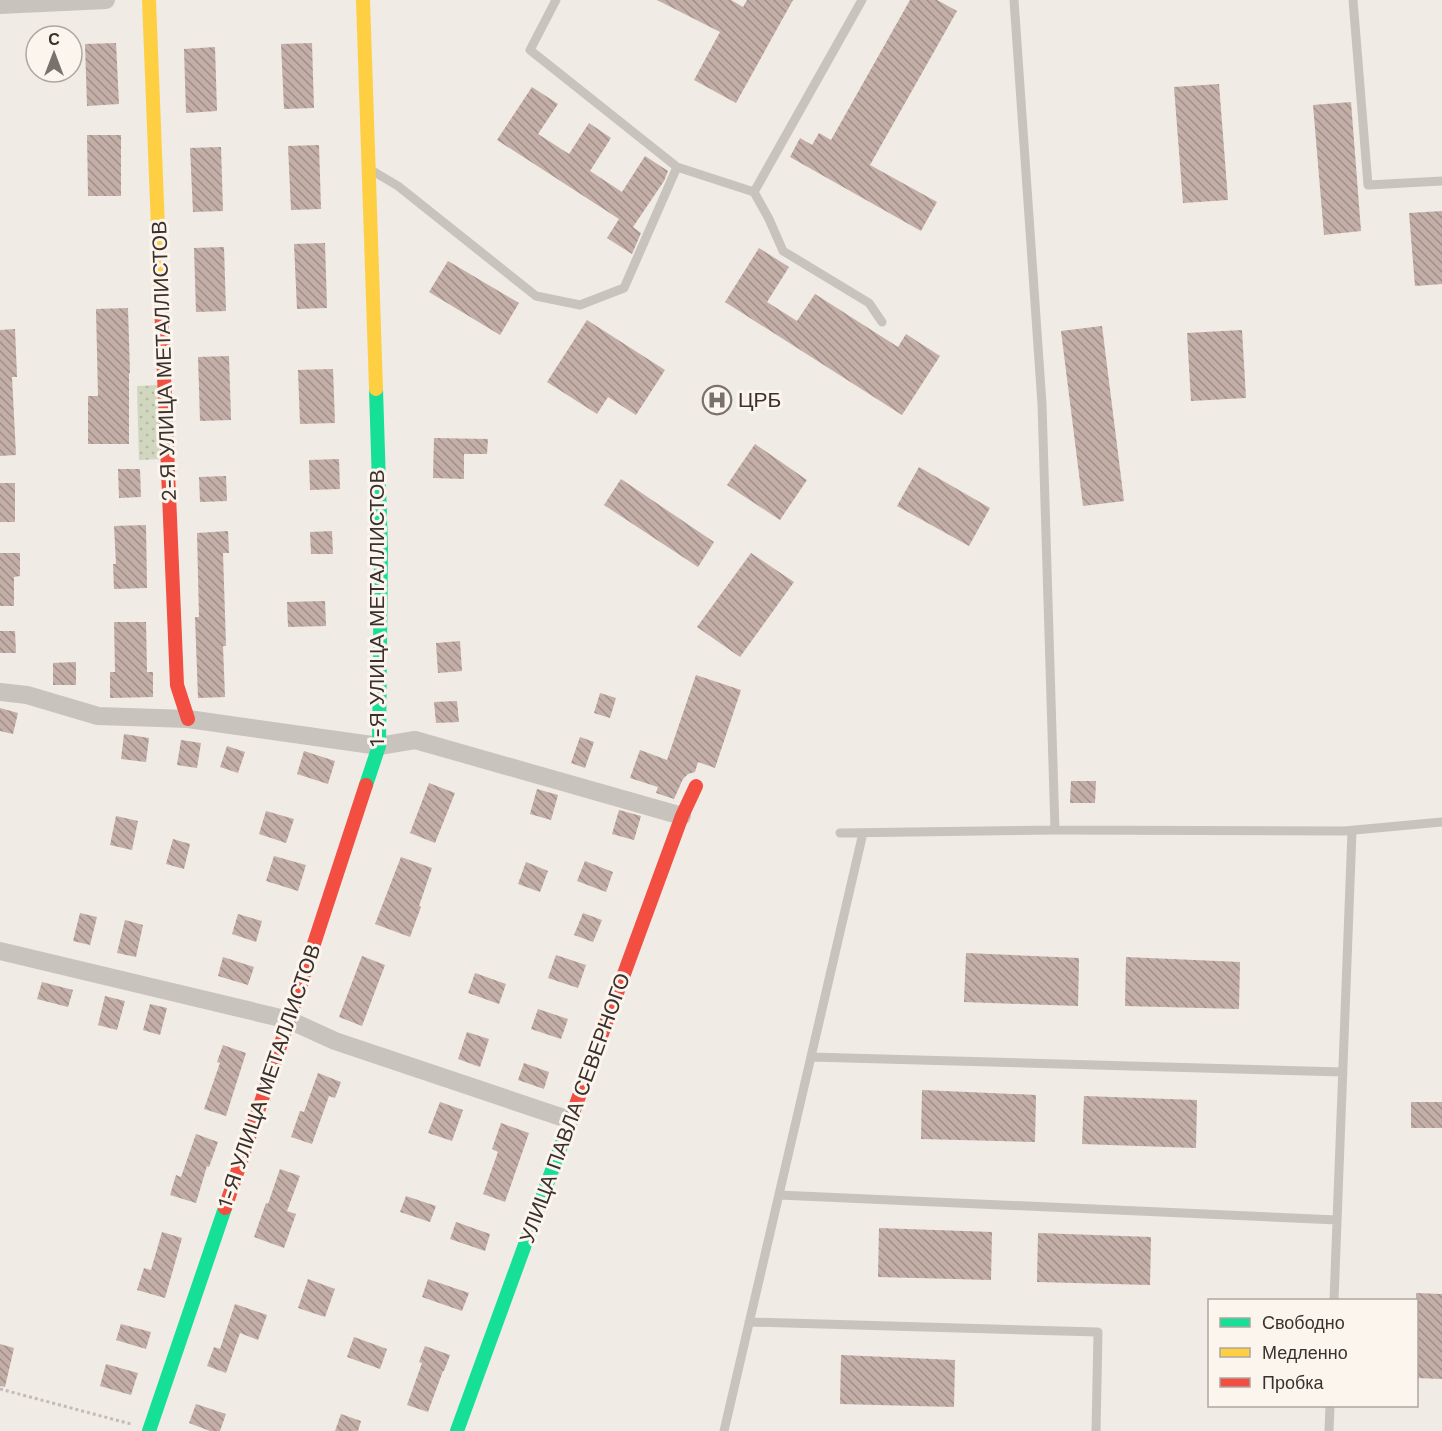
<svg xmlns="http://www.w3.org/2000/svg" width="1442" height="1431" viewBox="0 0 1442 1431" font-family="'Work Sans',sans-serif">
<defs>
<pattern id="green-dots" width="8" height="8" patternUnits="userSpaceOnUse" patternTransform="scale(1.5)"><rect width="8" height="8" fill="#d1d6bf"/><path d="M2 2h.1M6 6h.1" fill="none" stroke="#b4b8a4" stroke-width="1.8" stroke-linecap="round"/></pattern>
<pattern id="building-back-hatch" width="6" height="6" patternUnits="userSpaceOnUse" patternTransform="scale(1.5)"><rect width="6" height="6" fill="#c3afa7"/><path d="M-1 5l2 2M0 0l6 6M5-1l2 2" fill="none" stroke="#a08f88"/></pattern>
</defs>
<rect width="100%" height="100%" fill="#f0ebe5"/>
<path fill="url(#green-dots)" d="M159,385L162,459L139,460L137,386Z"/>
<path fill="url(#building-back-hatch)" d="M657,0H731L743,7L747,0H793L736,103L694,80L720,32Z
M910,0H937L957,11L870,165L937,202L921,231L790,157L800,138L812,145L819,133L831,140Z
M116,43L119,104L87,106L85,44Z
M312,43L314,108L284,109L281,44Z
M215,47L217,111L186,113L184,49Z
M1219,84L1228,200L1183,203L1174,87Z
M532,87L558,104L538,134L569,154L589,123L611,138L590,171L622,192L645,156L668,171L664,181L633,227L641,233L632,254L607,238L619,219L497,140Z
M1351,102L1361,231L1324,235L1313,105Z
M87,135H121V196H88Z
M319,145L321,209L291,210L288,146Z
M221,147L223,211L193,212L190,148Z
M1442,211V284L1415,286L1409,213Z
M325,243L327,308L297,309L294,244Z
M224,247L226,311L196,312L194,248Z
M759,248L789,267L767,302L797,321L815,294L898,347L906,334L940,356L902,415L725,302Z
M448,261L519,303L500,335L429,292Z
M128,308L130,373H129V444H88V396H98L96,309Z
M587,320L665,370L636,415L608,397L597,414L547,382Z
M1102,326L1124,501L1083,506L1061,331Z
M15,329L17,377H12L16,455L0,456V330Z
M1242,330L1246,398L1191,401L1187,333Z
M229,356L231,420L200,421L198,357Z
M333,369L335,423L300,424L298,370Z
M434,438L488,439L487,454H464V479L433,478Z
M755,444L807,480L780,520L727,485Z
M339,459L340,489L310,490L309,460Z
M919,467L990,508L969,546L897,506Z
M118,469H140L141,497L119,498Z
M226,476L227,501L200,502L199,477Z
M621,479L714,542L698,567L604,505Z
M0,483H15V522H0Z
M146,525L147,588L114,589L113,564H116L114,526Z
M228,531L229,553H223L226,646H223L225,697L198,698L195,617H199L197,533Z
M332,531L333,554H311L310,532Z
M0,553H20V576L14,577V606H0Z
M751,553L794,582L740,657L697,627Z
M325,601L326,626L288,627L287,602Z
M114,622H146L147,672H153V697L110,698V672H115Z
M0,631H15L16,653H0Z
M460,641L462,671L438,673L436,643Z
M76,662V685H53V663Z
M696,675L741,690L715,768L698,762L695,772L688,774L683,779L674,799L656,793L658,787L630,778L640,750L667,760Z
M600,693L616,698L610,718L594,713Z
M457,701L459,722L436,723L434,702Z
M0,708L18,713L13,734L0,731Z
M124,734L149,738L146,762L121,759Z
M580,737L594,742L585,768L571,763Z
M181,740L201,743L197,768L177,765Z
M227,746L245,752L238,773L220,767Z
M304,751L335,761L328,784L297,774Z
M1071,781H1096L1095,803H1070Z
M429,783L455,793L435,843L410,833Z
M537,789L558,795L551,820L530,814Z
M619,810L641,816L634,840L612,834Z
M266,811L294,819L286,843L259,834Z
M116,816L138,821L132,850L110,845Z
M173,839L190,844L184,869L166,864Z
M274,856L306,865L298,891L266,881Z
M401,857L432,868L419,906L421,907L410,937L375,924Z
M585,861L613,872L606,892L577,881Z
M526,862L548,871L540,892L518,884Z
M80,913L97,917L90,945L73,941Z
M583,913L602,920L593,942L574,935Z
M238,914L262,921L256,942L232,934Z
M125,920L143,925L136,957L117,953Z
M966,953L1079,958L1078,1006L964,1002Z
M556,955L586,965L578,988L548,978Z
M362,956L385,965L362,1026L339,1017Z
M223,957L254,967L248,985L218,976Z
M1126,957L1240,962L1239,1009L1125,1006Z
M475,973L506,984L499,1004L468,993Z
M42,982L73,990L68,1007L37,999Z
M105,996L125,1001L117,1030L98,1025Z
M150,1004L167,1008L160,1035L143,1030Z
M538,1009L568,1019L561,1039L531,1029Z
M467,1032L489,1039L480,1067L458,1059Z
M223,1045L246,1053L226,1116L204,1109L220,1063L217,1062Z
M524,1063L549,1072L544,1089L518,1080Z
M318,1073L341,1082L335,1098L329,1096L312,1144L291,1137L300,1111L304,1112Z
M922,1090L1036,1095L1035,1142L921,1139Z
M1084,1096L1197,1100L1196,1148L1082,1144Z
M440,1102L463,1110L452,1141L428,1133Z
M1411,1102H1442V1128H1411Z
M501,1123L529,1133L505,1202L483,1194L498,1152L492,1149Z
M196,1134L218,1142L209,1167L207,1166L196,1203L170,1195L176,1175L181,1177Z
M280,1169L300,1176L287,1211L296,1214L284,1248L254,1237L266,1203L268,1204Z
M406,1196L436,1206L430,1222L400,1212Z
M456,1222L490,1234L485,1251L450,1239Z
M879,1228L992,1232L991,1280L878,1277Z
M162,1232L182,1238L165,1298L137,1290L144,1268L151,1270Z
M1038,1233L1151,1237L1150,1285L1037,1282Z
M308,1279L335,1289L325,1317L298,1308Z
M428,1279L469,1293L462,1311L422,1297Z
M1416,1293L1442,1294V1379L1416,1378Z
M235,1304L267,1315L258,1340L240,1333L226,1373L207,1366L214,1347L220,1349Z
M121,1324L151,1332L146,1349L116,1340Z
M354,1337L387,1349L380,1369L347,1357Z
M0,1344L14,1348L5,1387L0,1386Z
M425,1346L450,1355L444,1371H443L428,1412L407,1405L422,1363L419,1362Z
M841,1355L955,1360L954,1407L840,1404Z
M106,1364L138,1373L131,1395L100,1386Z
M196,1404L226,1414L220,1431H210L189,1423Z
M341,1414L361,1421L358,1431H335Z"/>
<g fill="none" stroke-linecap="round" stroke-linejoin="round">
<path stroke="#c2bbb6" stroke-width="3" stroke-dasharray="3 3" stroke-linecap="butt" d="M0,1389L131,1424"/>
<path stroke="#c9c3be" stroke-width="9" d="M556,0L530,50L677,167L754,192L769,219L783,251L869,303L882,322
M1014,0L1042,404L1055,830
M1353,0L1368,185L1442,181
M371,170L398,186L536,296L580,305L624,288L677,167
M754,192L862,0
M840,833L1055,830L1344,831L1442,822
M811,1057L1343,1072
M779,1195L1337,1220
M1334,1300L1352,831
M749,1322L1098,1332L1096,1431
M724,1431L863,833
M1329,1431L1330,1406"/>
<path stroke="#c9c3be" stroke-width="18" d="M0,5L106,0
M0,692L27,695L98,716L188,719L379,746L415,740L682,816
M0,951L289,1020L335,1041L570,1120"/>
<path stroke="#16e098" stroke-width="14" d="M366,785L379,746L381,548L376,389
M149,1431L225,1208
M457,1431L574,1110"/>
<path stroke="#ffcf43" stroke-width="14" d="M149,0L161,304
M363,0L376,389"/>
<path stroke="#f24e42" stroke-width="14" d="M161,304L177,685L188,719
M574,1110L682,816L696,786
M225,1208L289,1020L366,785"/>
</g>
<defs>
<g id="hospital-ring" transform="scale(1.5)"><circle r="9.5" fill="#fbf5ee" stroke="#7a716c" stroke-width="1.5"/><path d="M-5-5h3v3.5h4V-5h3V5h-3V1.5h-4V5h-3Z" fill="#7a716c"/></g>
</defs>
<g fill-rule="evenodd">
<use href="#hospital-ring" x="717" y="400"/>
</g>
<g text-anchor="middle" stroke-width="6" stroke-linejoin="round" paint-order="stroke">
<g font-size="21" fill="#3b302b" stroke="#fbf5ee">
<text transform="translate(164 361) rotate(-92)" y="7">2-Я УЛИЦА МЕТАЛЛИСТОВ</text>
<text transform="translate(377 608) rotate(-90)" y="7">1-Я УЛИЦА МЕТАЛЛИСТОВ</text>
<text transform="translate(269 1076) rotate(-71)" y="7">1-Я УЛИЦА МЕТАЛЛИСТОВ</text>
<text transform="translate(575 1108) rotate(-70)" y="7">УЛИЦА ПАВЛА СЕВЕРНОГО</text>
</g>
<g font-size="21" fill="#3b302b" stroke="#fbf5ee" text-anchor="start">
<text x="738" y="407">ЦРБ</text>
</g>
</g>
<rect x="1208" y="1299" width="210" height="108" fill="#fbf5ee" stroke="#aea6a0" stroke-width="1.5"/>
<rect x="1220" y="1318" width="30" height="9" fill="#16e098" stroke="#aea6a0" stroke-width="1.5"/>
<text x="1262" y="1329" font-size="18" fill="#3b302b">Свободно</text>
<rect x="1220" y="1348" width="30" height="9" fill="#ffcf43" stroke="#aea6a0" stroke-width="1.5"/>
<text x="1262" y="1359" font-size="18" fill="#3b302b">Медленно</text>
<rect x="1220" y="1378" width="30" height="9" fill="#f24e42" stroke="#aea6a0" stroke-width="1.5"/>
<text x="1262" y="1389" font-size="18" fill="#3b302b">Пробка</text>
<g transform="translate(54 54)"><circle r="28" fill="#fbf5ee" stroke="#aea6a0" stroke-width="1.5"/>
<path d="M0-4.5L10 22L0 15L-10 22Z" fill="#7a716c"/>
<text y="-9" font-size="16" font-weight="bold" text-anchor="middle" fill="#3b302b">С</text>
</g>
</svg>
